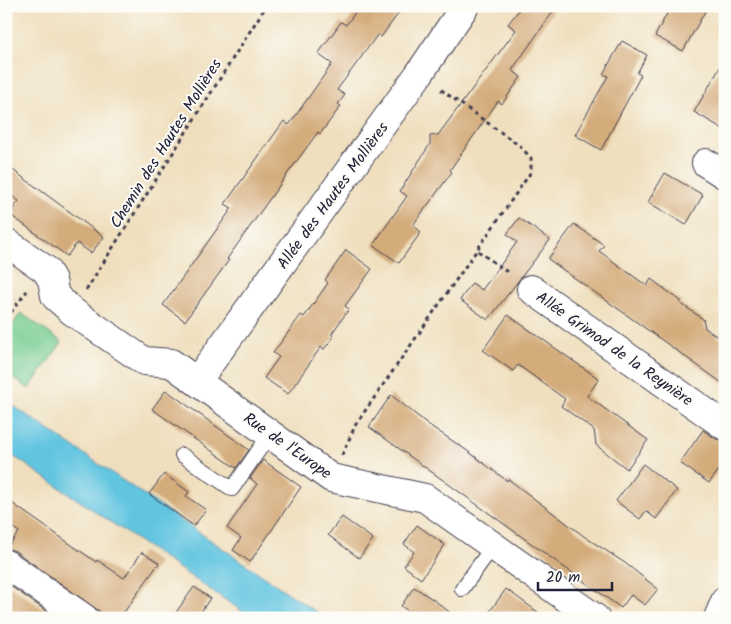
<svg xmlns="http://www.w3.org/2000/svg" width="731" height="624" viewBox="0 0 731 624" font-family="Kalam,sans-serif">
<rect width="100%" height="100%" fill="#fdfcf7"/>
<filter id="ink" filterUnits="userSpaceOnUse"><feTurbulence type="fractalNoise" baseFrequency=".02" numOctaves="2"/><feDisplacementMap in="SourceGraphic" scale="10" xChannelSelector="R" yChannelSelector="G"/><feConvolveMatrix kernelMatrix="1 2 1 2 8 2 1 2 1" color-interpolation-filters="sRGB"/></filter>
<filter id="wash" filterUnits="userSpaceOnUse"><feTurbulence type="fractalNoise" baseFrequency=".0096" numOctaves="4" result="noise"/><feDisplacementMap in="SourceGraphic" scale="20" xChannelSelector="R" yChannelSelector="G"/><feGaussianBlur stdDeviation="1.12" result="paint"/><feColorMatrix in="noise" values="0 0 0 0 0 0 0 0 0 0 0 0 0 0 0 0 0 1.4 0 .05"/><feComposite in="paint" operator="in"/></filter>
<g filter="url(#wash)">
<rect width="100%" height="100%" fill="#efdfbe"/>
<path fill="#73ca8f" stroke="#4a7665" d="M21,313L62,342L29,389L6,373V333Z"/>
<path fill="#62c5e0" stroke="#42748e" d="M6,401L325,618H252L6,451Z"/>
<g id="blocks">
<path fill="#d4ac7c" d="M360,6H404L381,37L378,34L337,90L345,95L338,104L341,106L320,134L318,132L288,173L227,259L229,260L185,321L163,305L232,208L225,204L256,160L284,121L289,125L332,64L318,54L341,22L346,25Z
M522,6H557L512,70L521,77L502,104L498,101L450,170L452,172L413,225L421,232L399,263L373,245L407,196L400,191L430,144V136L438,135L516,30L508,24Z
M671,6H708L683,51L655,36Z
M622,41L647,55L637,73L641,75L601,150L575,135L608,76L603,74Z
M725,59V130L694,112Z
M6,165L104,237L91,253L77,243L67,256L9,214L19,201L6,192Z
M665,173L703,195L686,225L648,202Z
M519,218L550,240L488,320L460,300L472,283L482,290L504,260L517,242L507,234Z
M574,224L604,245L599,251L647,286L651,279L681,301L680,303L703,319L705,328L725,342V385L548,259Z
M346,250L372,269L345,306L349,309L332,333L333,338L324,349L321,347L288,394L264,378L279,357L273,353L301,315L304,317L328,283L325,280Z
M508,315L599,379L587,396L648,440L627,469L596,445L594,430L561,406L565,399L518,365L513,371L483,350Z
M166,390L249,450L236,468L152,409Z
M391,395L429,425L469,452L507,481L508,479L585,537L625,563L658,589L645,605L631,595L621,608L369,427Z
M703,430L716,439L725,441V462L709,483L680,463Z
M263,460L301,487L250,562L233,550L241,538L227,528L257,484L250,478Z
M643,464L677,490L656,519L646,511L640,519L616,501Z
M164,474L189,492L186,496L206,510L194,526L149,494Z
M6,499L96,562L97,560L124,578L142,552L159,563L120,618H109L15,551L7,548L19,532L6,523Z
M342,517L373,539L359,558L328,535Z
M417,525L445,545L421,579L404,566L414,552L404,544Z
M6,583L52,615L50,618H6Z
M194,587L210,598L197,618H172Z
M414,587L434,600L457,618H418L401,606Z
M506,589L546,618H485Z"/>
</g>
</g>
<g filter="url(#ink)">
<use href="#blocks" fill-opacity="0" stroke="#413e4f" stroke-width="1"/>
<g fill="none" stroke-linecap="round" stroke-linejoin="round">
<g stroke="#413e4f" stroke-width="16">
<path id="service" d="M182,455L232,489L270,434
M462,589L493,546"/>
</g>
<g stroke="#413e4f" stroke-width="30">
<path id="minor" d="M706,163L725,175
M6,242L46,270L52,280L55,296L73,312L144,361L171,363L331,478L425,498L595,618
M531,289L725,426
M197,381L419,74L465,6
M6,564L84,618
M718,618L725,601"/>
</g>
<path stroke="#413e4f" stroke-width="3" stroke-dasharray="4 4" stroke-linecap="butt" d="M478,251L510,274
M86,290L266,6
M6,319L27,291
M342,455L356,424L531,172V158L520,146L440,89"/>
<use href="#service" stroke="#fff" stroke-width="14"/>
<use href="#minor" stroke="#fff" stroke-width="28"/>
</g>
</g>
<g text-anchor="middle" stroke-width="4" stroke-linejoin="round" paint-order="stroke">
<g font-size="16" fill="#22223b" stroke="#fdfcf7">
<text transform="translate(165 143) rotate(-58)" y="6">Chemin des Hautes Mollières</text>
<text transform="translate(332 195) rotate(-54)" y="6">Allée des Hautes Mollières</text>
<text transform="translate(615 348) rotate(35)" y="6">Allée Grimod de la Reynière</text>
<text transform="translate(288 445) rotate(35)" y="6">Rue de l'Europe</text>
</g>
</g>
<rect width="731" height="624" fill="none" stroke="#fdfcf7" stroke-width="25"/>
<path d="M538 582v8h74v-8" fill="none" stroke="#22223b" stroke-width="2.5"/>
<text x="546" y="582" font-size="15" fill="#22223b" stroke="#fdfcf7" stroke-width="4" paint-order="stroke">20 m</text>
</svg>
